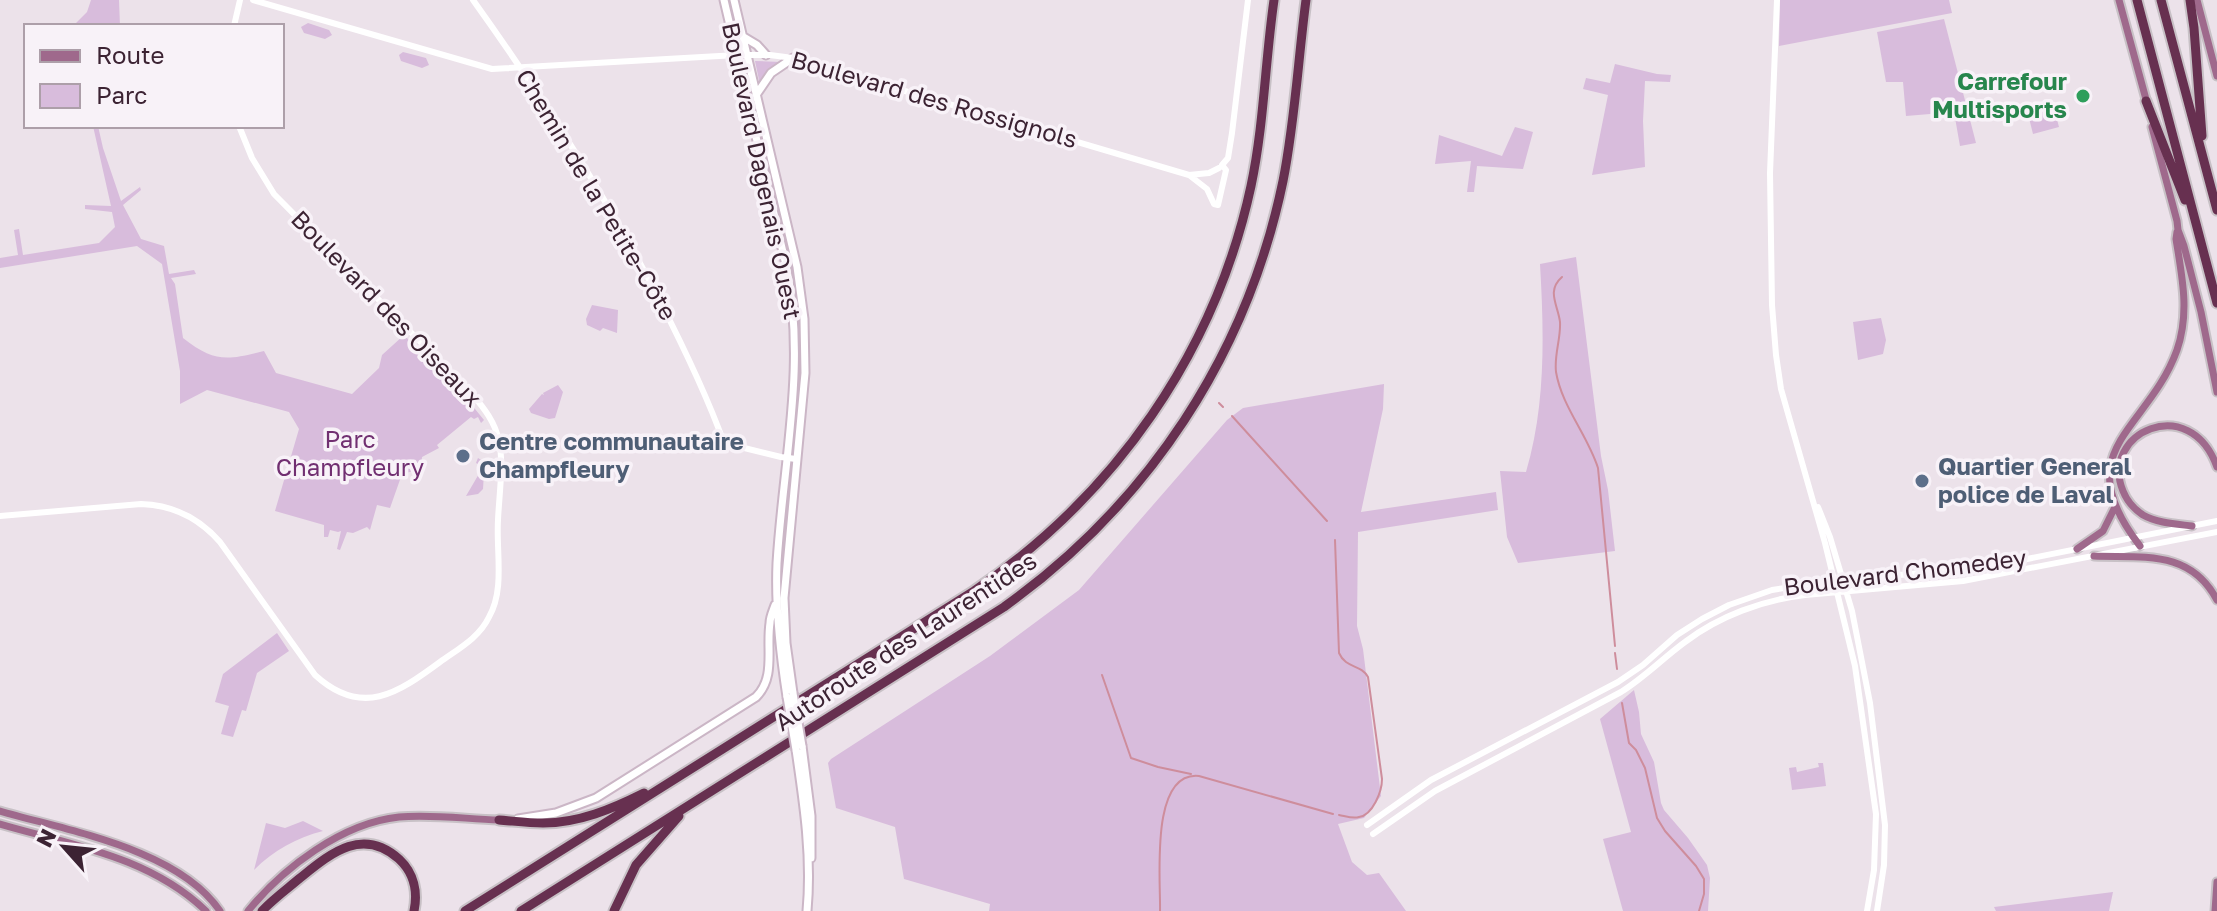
<svg xmlns="http://www.w3.org/2000/svg" width="2217" height="911" viewBox="0 0 2217 911" font-family="'Golos Text',sans-serif">
<rect width="100%" height="100%" fill="#ece2ea"/>
<path fill="#d8bcdc" d="M91,0H119L120,26H73L87,12Z
M1780,0H1949L1952,13L1779,46Z
M1944,19L1976,143L1960,146L1954,112L1906,116L1903,82H1886L1877,32Z
M308,23L329,30L332,35L325,39L304,33L301,27Z
M403,52L426,58L429,65L422,68L401,61L399,55Z
M755,61L781,62L760,85Z
M1615,64L1657,74L1671,75L1670,82L1645,81L1643,121L1645,167L1592,175L1608,95L1583,89L1586,78L1610,83Z
M2053,104L2059,127L2033,134L2027,110Z
M93,126H98L103,148L121,201L140,187L141,190L123,205L141,239L164,246L169,274L194,270L196,274L171,278L175,284L183,338C215,363 227,360 264,351L276,373L352,394L379,368L382,355L404,335L466,398L484,420L481,423L478,417L474,419L471,417L437,445L439,448L422,457L421,469L402,474L390,508L377,505L370,530L367,527L353,533L347,532L340,550L337,549L341,531L338,532L330,530L328,537H324V525L275,511L299,429L289,412L207,390L180,404V371L162,264L137,246L0,268V258L18,255L14,230L19,229L23,255L99,243L115,227L112,212L85,209V205L111,206Z
M1515,127L1533,132L1523,169L1477,166L1474,192H1467L1471,161L1435,164L1439,135L1502,156Z
M1576,257L1601,456L1608,490L1615,551L1518,563L1507,537L1500,471L1526,472C1546,405 1544,332 1540,264Z
M592,305L618,310L617,333L603,328L600,331L587,325L586,319Z
M1881,318L1886,340L1883,354L1858,360L1853,322Z
M1384,384L1383,409L1361,512L1496,492L1498,510L1358,532L1357,626L1363,649L1381,796L1364,818L1338,824L1352,862L1367,875L1379,873L1406,911H989L990,904L904,879L895,827L836,808L828,763L831,759L990,656L1079,590L1227,420L1243,408Z
M558,385L563,392L555,418L549,419L531,413L529,409L542,394L544,395L543,393Z
M478,458L486,463L489,460L491,462L484,473L483,489L478,494L466,496L483,467L476,463Z
M277,633L289,651L257,673L246,711L242,710L233,737L221,734L229,706L215,702L223,674Z
M1634,690L1639,712L1641,734L1654,762L1661,803L1664,810L1688,838L1707,865L1710,878L1708,911H1623L1603,839L1631,832L1600,719Z
M1818,763H1823L1826,786L1792,790L1789,768L1796,767L1797,772L1819,767Z
M303,821L323,831C296,838 274,850 254,870L266,823L285,828Z
M2113,892L2109,911H1996L1994,907Z"/>
<g fill="none" stroke-linecap="round" stroke-linejoin="round">
<path stroke="#ce8d9c" stroke-width="2" d="M1562,277C1546,291 1558,305 1560,322C1561,339 1554,354 1556,372C1562,407 1587,434 1598,468L1615,646
M1219,403L1223,407
M1232,416L1327,521
M1335,540L1339,653C1346,669 1361,664 1368,677L1382,779C1382,791 1373,815 1359,817C1353,819 1345,816 1339,815
M1615,653L1617,669
M1102,675L1131,758L1158,767L1191,774
M1622,703L1629,743L1636,750L1645,768L1657,818L1665,831L1696,866L1704,879V894L1699,911
M1160,911C1161,882 1149,771 1199,776L1333,814"/>
<g stroke="#cbb6c6" stroke-width="11">
<path id="secondary" d="M724,0L786,265C807,364 783,463 777,563C775,608 780,652 787,697
M734,0L797,267L804,319L805,373L784,598L786,643L793,693
M742,36L757,45L766,55
M756,95L771,73L793,58
M802,746L811,816V858
M796,750C804,804 812,857 807,911
M518,819L556,813L596,798L756,697C776,677 766,649 770,623C770,617 773,611 775,605"/>
</g>
<g stroke="#c8c1c6" stroke-width="11">
<path id="primary" d="M2119,0L2147,103
M2197,0L2217,76
M2152,127L2177,221L2178,230L2184,246L2201,312L2217,392
M2192,526C2176,524 2157,523 2143,515C2134,509 2127,501 2123,491C2099,433 2190,391 2217,467
M2140,546C2065,449 2148,431 2177,350C2190,312 2182,277 2176,239L2177,232
M2077,549L2103,531L2115,507
M2094,556C2142,558 2190,549 2217,600
M0,811C68,831 178,849 220,911
M0,824C72,845 150,857 206,911
M248,911C283,868 342,823 399,817C431,814 466,819 499,820
M2215,911L2217,882"/>
</g>
<g stroke="#c8c1c6" stroke-width="13">
<path id="motorway" d="M2137,0L2217,303
M2161,0L2217,210
M2190,0L2194,28L2202,136
M2146,101L2185,200
M499,820C513,821 528,823 543,823C579,823 612,809 644,793
M262,911C273,899 287,889 300,878C330,854 362,826 399,859C414,873 418,892 414,911
M465,911L974,591C1114,496 1215,353 1251,186C1264,125 1265,62 1274,0
M521,911L1004,607C1148,504 1247,355 1283,181C1295,121 1298,60 1306,0
M614,911L636,865L679,816"/>
</g>
<path stroke="#fff" stroke-width="6" d="M253,0L492,69L737,55H770L793,58L1189,175L1207,189L1214,204L1218,205
M473,0C541,95 605,194 659,299C683,346 706,393 724,443L781,457L796,459
M1777,0L1770,173L1772,305L1776,355L1781,389L1825,543L1855,666L1876,814L1874,870L1867,911
M234,26L240,0
M1189,175L1209,173L1219,168
M1218,205L1226,170L1222,165L1228,158L1232,133L1248,0
M1818,507L1830,537L1852,611L1870,703L1885,825L1884,865L1877,911
M0,516L141,504C173,505 199,518 220,542L315,675C362,718 398,693 440,662C458,649 479,638 489,617C505,589 496,552 498,520C499,496 504,464 499,441C495,422 484,408 472,394L274,194L252,158L239,126
M1367,825L1431,780L1618,682L1643,665L1677,635L1702,619L1729,605L1772,590L1828,581L1982,568L2217,521
M1373,834L1435,791L1621,692C1645,677 1663,658 1685,642C1719,616 1763,600 1805,595L1963,581L2217,532"/>
<use href="#secondary" stroke="#fff" stroke-width="7"/>
<use href="#primary" stroke="#9f698c" stroke-width="7"/>
<use href="#motorway" stroke="#673050" stroke-width="9"/>
<g stroke="#cbb6c6" stroke-width="11" stroke-linecap="butt">
<path id="secondary-bridge" d="M793,693L802,746
M787,697L796,750"/>
</g>
<use href="#secondary-bridge" stroke="#fff" stroke-width="7"/>
</g>
<circle fill="#2e9e5b" stroke="#f8f2f8" stroke-width="3" cx="2083" cy="96" r="8"/>
<g fill="#5c6f8a" stroke="#f8f2f8" stroke-width="3">
<circle cx="463" cy="456" r="8"/>
<circle cx="1922" cy="481" r="8"/>
</g>
<g text-anchor="middle" stroke-width="7" stroke-linejoin="round" paint-order="stroke">
<g font-size="24" font-weight="bold" fill="#27864d" stroke="#f8f2f8" text-anchor="end">
<text x="2067" y="90">Carrefour<tspan x="2067" dy="28">Multisports</tspan></text>
</g>
<g font-size="24" fill="#3c2333" stroke="#f8f2f8">
<text transform="translate(934 100) rotate(16)" y="8">Boulevard des Rossignols</text>
<text transform="translate(761 171) rotate(78)" y="8">Boulevard Dagenais Ouest</text>
<text transform="translate(596 195) rotate(59)" y="8">Chemin de la Petite-Côte</text>
<text transform="translate(386 309) rotate(46)" y="8">Boulevard des Oiseaux</text>
<text transform="translate(1905 573) rotate(-7)" y="8">Boulevard Chomedey</text>
<text transform="translate(906 642) rotate(-33)" y="8">Autoroute des Laurentides</text>
</g>
<g font-size="24" fill="#712f71" stroke="#f8f2f8">
<text x="350" y="448">Parc<tspan x="350" dy="28">Champfleury</tspan></text>
</g>
<g font-size="24" font-weight="bold" fill="#4e5e75" stroke="#f8f2f8" text-anchor="start">
<text x="479" y="450">Centre communautaire<tspan x="479" dy="28">Champfleury</tspan></text>
<text x="1938" y="475">Quartier General<tspan x="1938" dy="28">police de Laval</tspan></text>
</g>
</g>
<rect x="24" y="24" width="260" height="104" fill="#f8f2f8" stroke="#ad9fa9" stroke-width="2"/>
<rect x="40" y="50" width="40" height="12" fill="#9f698c" stroke="#ad9fa9" stroke-width="2"/>
<text x="96" y="64" font-size="24" fill="#3c2333">Route</text>
<rect x="40" y="84" width="40" height="24" fill="#d8bcdc" stroke="#ad9fa9" stroke-width="2"/>
<text x="96" y="104" font-size="24" fill="#3c2333">Parc</text>
<g transform="translate(64 847) rotate(297)" stroke="#f8f2f8" stroke-width="6" paint-order="stroke">
<path d="M0-6L14 30L0 20L-14 30Z" fill="#3c2333"/>
<text y="-12" font-size="22" font-weight="bold" text-anchor="middle" fill="#3c2333">N</text>
</g>
</svg>
